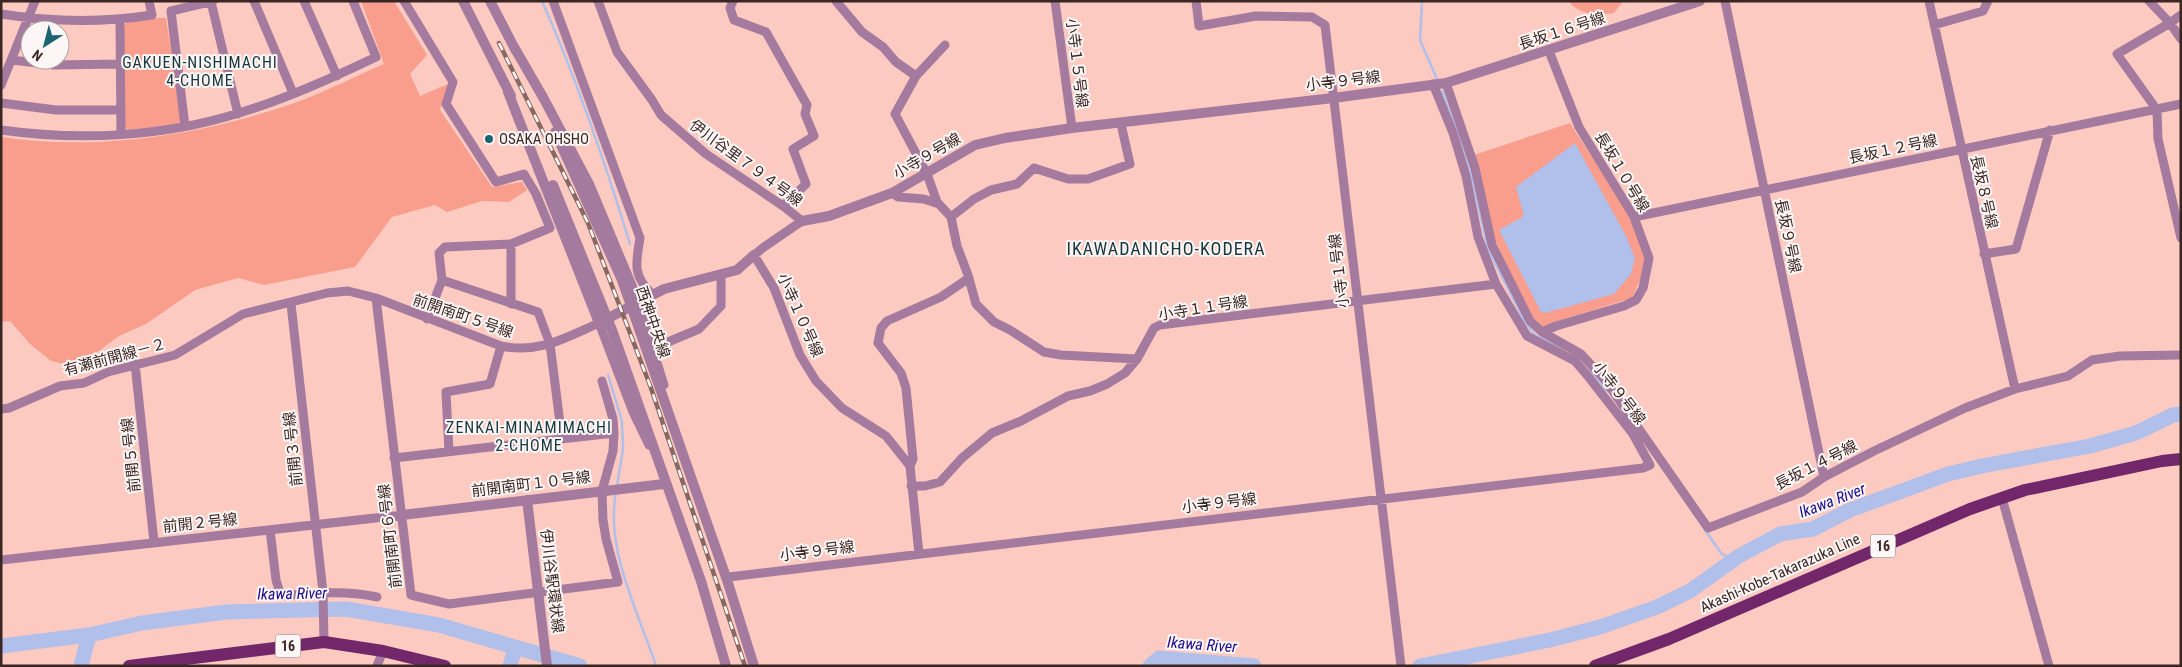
<svg xmlns="http://www.w3.org/2000/svg" width="2182" height="667" viewBox="0 0 2182 667" font-family="'Roboto Condensed','Noto Sans JP',sans-serif">
<rect width="100%" height="100%" fill="#fccac0"/>
<path fill="#f99e8c" d="M361,1H394L427,55L410,74L420,96L448,84L440,110L492,187L522,182L527,190L509,202L482,201L447,212L435,205L392,217L355,267L264,285L238,278L195,290L146,324L119,336L92,356L67,365L51,361L30,344L10,321L1,322V137C98,152 208,134 300,101C329,90 356,76 384,64Z
M1568,1H1623L1614,13C1595,15 1582,16 1568,1Z
M155,18H166L182,120L178,125L128,130L123,127V28L127,22Z
M1570,123C1587,151 1650,236 1645,265C1643,276 1636,288 1632,298L1555,322L1541,329L1532,319L1494,238L1474,155Z"/>
<path fill="#b1bfeb" d="M1575,143L1627,238L1635,258L1631,274L1614,294L1545,313L1541,312L1499,230L1524,216L1516,187Z"/>
<g fill="none" stroke-linecap="round" stroke-linejoin="round">
<path stroke="#b1bfeb" stroke-width="2.5" d="M542,1C577,80 605,162 630,244
M1422,1L1420,40L1437,79
M1442,91L1469,165L1488,249L1527,326L1536,336L1565,350
M1590,370L1607,391
M608,375L622,421L623,449L617,486
M616,492C605,550 638,611 656,666
M1705,530L1721,553L1729,558L1739,556"/>
<path stroke="#b1bfeb" stroke-width="15" d="M1,646L89,635L142,623L226,612L346,609L439,625L580,666
M81,666L89,635
M510,666L515,648
M1150,666L1159,658L1254,666
M1420,666L1550,640L1600,627L1657,607L1690,591L1739,556L1780,534L1813,529L1850,510L1948,474L1982,466L2090,446L2136,433L2173,415L2181,414"/>
<path stroke="#a47a9e" stroke-width="9" d="M254,1L293,93
M304,1L337,76
M404,1L453,82L446,104L496,182L524,174L536,194L550,228L511,244L445,247L439,253L442,280L427,319
M553,1L640,238C636,263 632,275 652,294
M598,1L617,52L652,100L661,115L706,154L783,206L802,221L764,247L754,255L774,288L800,355L816,381L842,408L886,436L910,466L919,554
M733,1L730,8L734,20L766,32L807,105L805,114L814,136L793,149L806,184L783,206
M836,1L862,32L883,47L896,62L916,76
M1055,1L1072,128
M1196,1L1199,26L1256,16L1312,17L1325,25L1401,666
M1725,1L1824,477
M1929,1L2015,389
M2149,1L2170,23L2181,39
M211,2L238,114
M1,14C52,22 101,23 152,15L149,1
M2181,15L2170,23L2117,54L2157,110L2158,139L2181,238
M120,20L121,133
M1934,25L1983,11L1988,1
M945,45L916,76L895,114L927,174L937,202L951,217L957,246L968,275L976,304L994,322L1010,330L1044,352L1061,355L1137,359
M12,60L54,65L120,64
M1446,83L1475,168L1492,245L1530,321L1542,332L1581,354L1605,380L1708,528L1802,492L1824,477L1874,451L1965,408L2015,389L2068,376L2092,360L2120,356L2181,355
M1,85L35,1
M1,103L56,110H121
M185,126L171,11L213,1
M1,130C80,141 163,137 239,113C286,99 332,78 376,57L353,1
M892,193L898,197L924,199L939,204
M951,217L974,199L991,190L1017,184L1034,168L1068,179H1088L1130,164L1121,124
M1634,217L2181,104
M511,244V304
M1984,254L2016,249L2050,130
M442,280L538,312L550,344L562,439
M376,298L411,595L449,604L618,582L606,539L603,520L602,491L613,451L614,433L613,419L602,381
M638,301L664,385
M291,304L323,592L324,642
M1542,332L1556,326L1624,306L1636,300L1643,288L1649,258L1634,217L1579,127L1549,51
M668,342L699,329L721,306V276
M135,364L154,542
M1,409L9,408L60,386L84,383L108,372L175,355L243,314L327,293L348,291L376,298L501,346C539,354 565,338 599,323L633,412L649,445
M449,452L446,392L490,384L501,346
M394,458L614,433
M910,466L913,459L906,388L901,373L878,343L881,328L887,321L941,297L969,278
M911,486H925L940,482L962,458L992,433L1021,421L1068,396L1090,391L1107,384L1125,373L1137,359L1154,328L1160,325L1496,284
M2002,498L2049,666
M270,530L276,580L281,596C314,593 345,590 377,597
M1,560L402,515
M729,577L1643,468L1650,465L1633,434L1587,375L1575,361L1527,336L1496,284L1478,237L1466,176L1453,133L1433,84
M377,666L383,651"/>
<path stroke="#a47a9e" stroke-width="10" d="M463,1L511,96
M490,1L516,51
M514,47L544,99L589,184L638,301
M508,92L599,323L664,289L737,270L754,255
M555,132L576,178
M802,221L829,216L892,193L975,145L1005,138L1072,128L1333,98L1446,83L1700,1
M527,500L547,666
M402,515L664,484"/>
<path stroke="#72276b" stroke-width="12" d="M129,666L324,642L383,651L445,666
M1595,666L1669,639L1970,509L2025,490L2162,461L2181,459"/>
<g stroke="#886962" stroke-width="4.5">
<path id="rail" d="M499,43L588,223L651,388L745,666"/>
</g>
<use href="#rail" stroke="#fcf7f6" stroke-width="2.5" stroke-dasharray="8" stroke-linecap="butt"/>
<path stroke="#a47a9e" stroke-width="10" d="M576,178L622,280L728,583L754,666
M553,185L612,330L701,581L726,666"/>
</g>
<circle fill="#1b6471" stroke="#fcf7f6" stroke-width="2" cx="489" cy="139" r="5"/>
<g text-anchor="middle" stroke-width="4" stroke-linejoin="round" paint-order="stroke">
<g fill="#fcf7f6" stroke="#746562" stroke-width="1">
<rect x="1870.5" y="534.5" width="25" height="23" rx="4"/>
<rect x="275.5" y="634.5" width="25" height="23" rx="4"/>
</g>
<g font-size="14" font-weight="bold" fill="#3a2723">
<text x="1883" y="551">16</text>
<text x="288" y="651">16</text>
</g>
<g font-size="15" fill="#3a2723" stroke="#fcf7f6">
<text transform="translate(1562 31) rotate(-18)" y="5">長坂１６号線</text>
<text transform="translate(1077 63) rotate(83)" y="5">小寺１５号線</text>
<text transform="translate(1343 81) rotate(-7)" y="5">小寺９号線</text>
<text transform="translate(1893 149) rotate(-12)" y="5">長坂１２号線</text>
<text transform="translate(927 156) rotate(-30)" y="5">小寺９号線</text>
<text transform="translate(746 163) rotate(36)" y="5">伊川谷里７９４号線</text>
<text transform="translate(1622 172) rotate(59)" y="5">長坂１０号線</text>
<text transform="translate(1984 192) rotate(77)" y="5">長坂８号線</text>
<text transform="translate(1788 236) rotate(78)" y="5">長坂９号線</text>
<text transform="translate(1339 271) rotate(-97)" y="5">小寺１号線</text>
<text transform="translate(1203 308) rotate(-9)" y="5">小寺１１号線</text>
<text transform="translate(800 315) rotate(66)" y="5">小寺１０号線</text>
<text transform="translate(463 316) rotate(19)" y="5">前開南町５号線</text>
<text transform="translate(653 322) rotate(71)" y="5">西神中央線</text>
<text transform="translate(115 357) rotate(-15)" y="5">有瀬前開線－２</text>
<text transform="translate(1619 393) rotate(52)" y="5">小寺９号線</text>
<text transform="translate(293 449) rotate(-96)" y="5">前開３号線</text>
<text transform="translate(131 455) rotate(-96)" y="5">前開５号線</text>
<text transform="translate(1816 465) rotate(-27)" y="5">長坂１４号線</text>
<text transform="translate(531 484) rotate(-7)" y="5">前開南町１０号線</text>
<text transform="translate(1219 503) rotate(-7)" y="5">小寺９号線</text>
<text transform="translate(200 523) rotate(-6)" y="5">前開２号線</text>
<text transform="translate(390 536) rotate(-97)" y="5">前開南町６号線</text>
<text transform="translate(817 551) rotate(-7)" y="5">小寺９号線</text>
<text transform="translate(1780 573) rotate(-24)" y="5">Akashi-Kobe-Takarazuka Line</text>
<text transform="translate(552 581) rotate(83)" y="5">伊川谷駅環状線</text>
</g>
<g font-size="15" fill="#3a2723" stroke="#fcf7f6" text-anchor="start">
<text x="499" y="144">OSAKA OHSHO</text>
</g>
<g font-size="16" letter-spacing="1" fill="#16373d" stroke="#fcf7f6">
<text x="200" y="68">GAKUEN-NISHIMACHI<tspan x="200" dy="18">4-CHOME</tspan></text>
<text x="529" y="433">ZENKAI-MINAMIMACHI<tspan x="529" dy="18">2-CHOME</tspan></text>
</g>
<g font-size="16" font-style="italic" fill="#1b0c8f" stroke="#fcf7f6">
<text transform="translate(1832 500) rotate(-21)" y="6">Ikawa River</text>
<text transform="translate(292 593) rotate(-1)" y="6">Ikawa River</text>
<text transform="translate(1202 644) rotate(4)" y="6">Ikawa River</text>
</g>
<g font-size="18" letter-spacing="1" fill="#16373d" stroke="#fcf7f6">
<text x="1166" y="255">IKAWADANICHO-KODERA</text>
</g>
</g>
<rect width="2182" height="667" fill="none" stroke="#3a2723" stroke-width="5"/>
<g transform="translate(45 45) rotate(216)"><circle r="24" fill="#fcf7f6" stroke="#aea4a2"/>
<path d="M0-4L9 19L0 12L-9 19Z" fill="#1b6471"/>
<text y="-8" font-size="14" font-weight="bold" text-anchor="middle" fill="#3a2723">N</text>
</g>
</svg>
